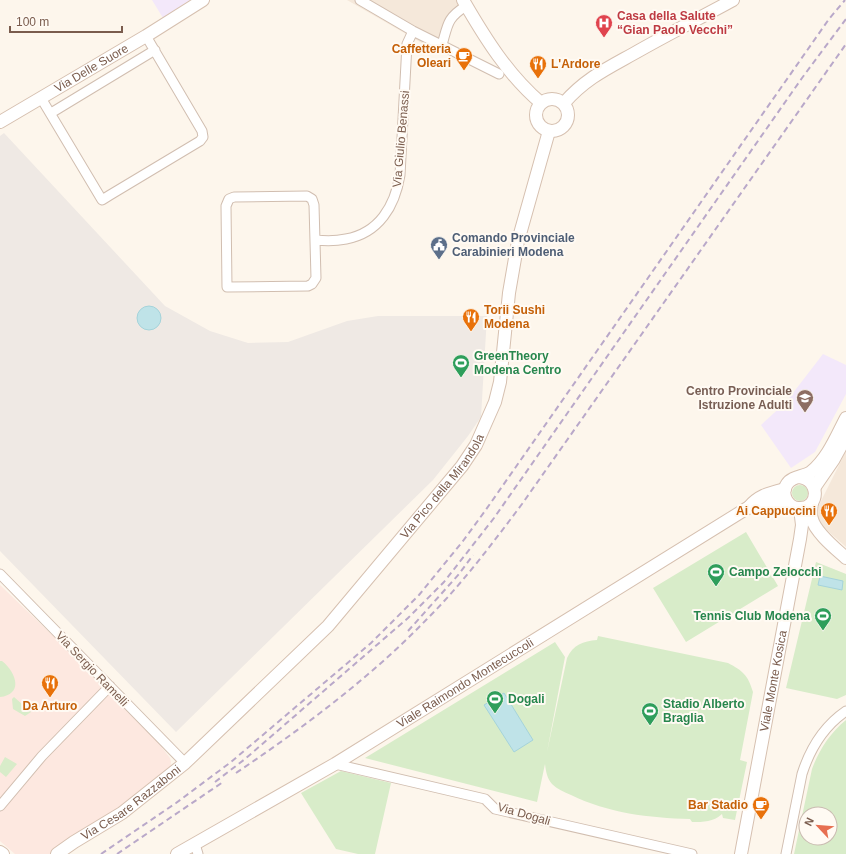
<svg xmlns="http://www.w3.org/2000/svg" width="846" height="854" viewBox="0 0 846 854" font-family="Arial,sans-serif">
<rect width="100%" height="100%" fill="#fdf6ec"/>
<path fill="#f5e8da" d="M347,0H458L460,4L447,16L434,50Z
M846,451V547L820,524L817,517V509Z"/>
<path fill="#fde8e0" d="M0,585L100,681L109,694L156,740L170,758L171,762L170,770L126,805L50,854H15L0,841Z"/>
<path fill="#efe9e4" d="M4,133L165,306L210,331L248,343L288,342L347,321L378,316H487L481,417L468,436L433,480L176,732L0,551V136Z"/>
<path fill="#f3e8fa" d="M152,0H190L163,18Z
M823,354L846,365V394L815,452L791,468L761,425L786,402Z"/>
<path fill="#d8ecc9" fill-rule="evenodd" d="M792 493a8 8 0 1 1 16 0a8 8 0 1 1-16 0Z
M746,532L778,586L686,642L653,588Z
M816,562L846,574V695L837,699L786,688Z
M598,636L728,663C743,671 748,675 753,692L740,760L747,762L735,820L723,818L722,814C713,822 704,822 692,822L690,819C649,818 608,813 571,795C564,792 557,789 552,784C547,778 546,772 545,764L537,802L365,758L555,642L565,657L547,752L567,658C573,645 583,641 597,640Z
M0,661H2C16,672 24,694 0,697Z
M14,697L31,712L25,716L13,709L12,699Z
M846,720V854H794L812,769C819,750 830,733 846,720ZM806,814H830V838H806Z
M5,757L17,764L6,777L0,772V766Z
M341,771L391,783L375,854H358L336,849L301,793Z"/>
<path fill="#bfe3e8" stroke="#a5d3da" d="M137 318a12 12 0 1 1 24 0a12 12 0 1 1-24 0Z
M820,576L843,581L842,590L818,585Z
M504,693L533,740L514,752L484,705Z"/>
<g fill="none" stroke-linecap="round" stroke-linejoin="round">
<g stroke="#d1beb0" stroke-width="11">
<path id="street" d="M360,0L413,31L499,74
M442,45C448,24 447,18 466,6
M41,98L102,200L110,195L200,141L203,137L202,131L146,36
M51,113L155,50
M307,196L312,199L314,205L316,278L312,284L308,286L227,287L226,206L229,199L234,197Z
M316,240C326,241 336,241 346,239C379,233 395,206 400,175L407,44L413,31
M0,574L185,763
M335,764L485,799L495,809L508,812L692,854
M0,806L42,756L110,686
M195,844L198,854
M786,854L802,774C810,749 824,726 846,711"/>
</g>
<g stroke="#d6c0b0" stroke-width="14">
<g id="secondary">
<path d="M463,0C485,38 508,75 541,103"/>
<circle cx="552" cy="115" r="16"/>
<path d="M564,103C585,79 606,69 633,54C666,35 700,18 733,0"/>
<path id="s1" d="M0,122L146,36L203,0"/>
<path d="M799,477C820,479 820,508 800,508C788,509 780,494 787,484C792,476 804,477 811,472C828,458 836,437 846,418"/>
<path d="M814,488L834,459L846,437"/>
<path d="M812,503C811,508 810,514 812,519C815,532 836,549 846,558"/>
<path d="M749,507L754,508L776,502L788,503"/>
<path d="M0,852L3,854"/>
<path id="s2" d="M57,854L74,842L122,813L185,763L328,626L462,466L476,445L495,402L500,382L509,293L518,241L549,131"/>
<path id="s3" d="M177,854L335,764L749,507C759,495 770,493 785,489"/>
<path id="s4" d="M741,854L800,539L802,525L800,508"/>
</g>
</g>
<use href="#street" stroke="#fff" stroke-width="9"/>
<use href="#secondary" stroke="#fff" stroke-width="12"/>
<path stroke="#b9a8c9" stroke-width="2" stroke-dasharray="6 4" stroke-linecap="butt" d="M408,631L459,574L473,555
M236,773C304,727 370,678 427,619C462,584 492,544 522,504L846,44
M215,782L245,759L408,618L444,582L494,518L802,78L846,19
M101,854L176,803L231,762L371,643L419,595L463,541L485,511L829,19L845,0
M117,854L223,782"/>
</g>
<defs>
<g id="hospital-pin" transform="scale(0.9)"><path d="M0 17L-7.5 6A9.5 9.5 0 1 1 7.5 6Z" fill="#e0444e" stroke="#fffaf3"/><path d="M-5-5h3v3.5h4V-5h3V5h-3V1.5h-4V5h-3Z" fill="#fff"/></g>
<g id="cafe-pin" transform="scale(0.9)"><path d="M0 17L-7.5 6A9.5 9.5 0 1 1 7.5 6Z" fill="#e8710a" stroke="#fffaf3"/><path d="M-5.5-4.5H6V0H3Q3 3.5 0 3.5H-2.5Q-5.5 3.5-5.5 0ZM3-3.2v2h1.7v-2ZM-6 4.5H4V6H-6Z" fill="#fff"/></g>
<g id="restaurant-pin" transform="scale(0.9)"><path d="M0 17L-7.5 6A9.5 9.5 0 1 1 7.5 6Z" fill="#e8710a" stroke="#fffaf3"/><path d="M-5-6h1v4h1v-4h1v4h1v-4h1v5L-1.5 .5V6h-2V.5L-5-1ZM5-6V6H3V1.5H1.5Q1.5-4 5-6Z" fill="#fff"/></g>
<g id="civic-pin" transform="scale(0.9)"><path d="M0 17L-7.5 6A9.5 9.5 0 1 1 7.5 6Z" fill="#5c6f8a" stroke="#fffaf3"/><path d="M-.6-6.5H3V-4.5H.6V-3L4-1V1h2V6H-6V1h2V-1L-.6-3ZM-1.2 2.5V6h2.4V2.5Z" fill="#fff"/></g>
<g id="stadium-pin" transform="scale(0.9)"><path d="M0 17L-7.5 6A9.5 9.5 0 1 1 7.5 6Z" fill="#2e9e5b" stroke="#fffaf3"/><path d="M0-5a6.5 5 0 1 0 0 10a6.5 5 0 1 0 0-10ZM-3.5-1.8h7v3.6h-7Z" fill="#fff"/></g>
<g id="school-pin" transform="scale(0.9)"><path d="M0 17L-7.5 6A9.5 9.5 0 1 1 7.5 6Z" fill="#8d6e63" stroke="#fffaf3"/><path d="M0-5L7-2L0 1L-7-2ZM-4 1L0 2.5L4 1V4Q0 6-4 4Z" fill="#fff"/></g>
</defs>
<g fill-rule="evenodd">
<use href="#hospital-pin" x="604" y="23"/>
<use href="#cafe-pin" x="464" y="56"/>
<use href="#restaurant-pin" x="538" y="64"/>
<use href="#civic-pin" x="439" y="245"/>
<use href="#restaurant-pin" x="471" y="317"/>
<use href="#stadium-pin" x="461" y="363"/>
<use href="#school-pin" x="805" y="398"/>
<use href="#restaurant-pin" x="829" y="511"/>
<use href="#stadium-pin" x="716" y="572"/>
<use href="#stadium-pin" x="823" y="616"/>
<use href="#restaurant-pin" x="50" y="683"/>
<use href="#stadium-pin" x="495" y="699"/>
<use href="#stadium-pin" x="650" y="711"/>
<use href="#cafe-pin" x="761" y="805"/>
</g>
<g text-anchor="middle" stroke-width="4" stroke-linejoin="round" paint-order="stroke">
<g font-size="12" font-weight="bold" fill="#be3a42" stroke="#fffaf3" text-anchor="start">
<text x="617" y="20">Casa della Salute<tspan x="617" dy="14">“Gian Paolo Vecchi”</tspan></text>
</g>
<g font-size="12" font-weight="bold" fill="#c56008" stroke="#fffaf3" text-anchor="end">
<text x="451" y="53">Caffetteria<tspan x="451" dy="14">Oleari</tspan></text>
<text x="551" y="68" text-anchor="start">L'Ardore</text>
<text x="484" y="314" text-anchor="start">Torii Sushi<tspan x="484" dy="14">Modena</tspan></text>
<text x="816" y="515">Ai Cappuccini</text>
<text x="50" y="710" text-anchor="middle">Da Arturo</text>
<text x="748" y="809">Bar Stadio</text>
</g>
<g font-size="12" fill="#7a5c4d" stroke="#fffaf3">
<text dy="4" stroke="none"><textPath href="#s1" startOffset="106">Via Delle Suore</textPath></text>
<text transform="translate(401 139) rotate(-85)" y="4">Via Giulio Benassi</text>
<text dy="4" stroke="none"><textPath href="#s2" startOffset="536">Via Pico della Mirandola</textPath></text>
<text transform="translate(92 669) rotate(46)" y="4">Via Sergio Ramelli</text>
<text dy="4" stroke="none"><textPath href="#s4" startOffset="176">Viale Monte Kosica</textPath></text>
<text dy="4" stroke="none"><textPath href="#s3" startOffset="335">Viale Raimondo Montecuccoli</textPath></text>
<text dy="4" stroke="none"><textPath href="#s2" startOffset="90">Via Cesare Razzaboni</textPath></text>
<text transform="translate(524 814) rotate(16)" y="4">Via Dogali</text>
</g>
<g font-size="12" font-weight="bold" fill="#4e5e75" stroke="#fffaf3" text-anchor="start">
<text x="452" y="242">Comando Provinciale<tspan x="452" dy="14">Carabinieri Modena</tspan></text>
</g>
<g font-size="12" font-weight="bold" fill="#27864d" stroke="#fffaf3" text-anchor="start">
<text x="474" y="360">GreenTheory<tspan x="474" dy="14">Modena Centro</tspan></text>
<text x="729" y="576">Campo Zelocchi</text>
<text x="810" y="620" text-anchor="end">Tennis Club Modena</text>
<text x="508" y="703">Dogali</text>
<text x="663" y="708">Stadio Alberto<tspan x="663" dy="14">Braglia</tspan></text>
</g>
<g font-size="12" font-weight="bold" fill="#785e54" stroke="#fffaf3" text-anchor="end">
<text x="792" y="395">Centro Provinciale<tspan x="792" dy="14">Istruzione Adulti</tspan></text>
</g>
</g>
<g transform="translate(818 826) rotate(296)"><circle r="19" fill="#fffaf3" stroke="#cabbb1"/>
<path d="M0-3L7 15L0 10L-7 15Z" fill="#e76f51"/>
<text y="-6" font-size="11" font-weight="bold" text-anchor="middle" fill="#7a5c4d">N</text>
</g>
<path d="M10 26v6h112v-6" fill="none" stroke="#7a5c4d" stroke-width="2"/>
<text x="16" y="26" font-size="12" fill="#7a5c4d" stroke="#fffaf3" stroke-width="3" paint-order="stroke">100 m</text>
</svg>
